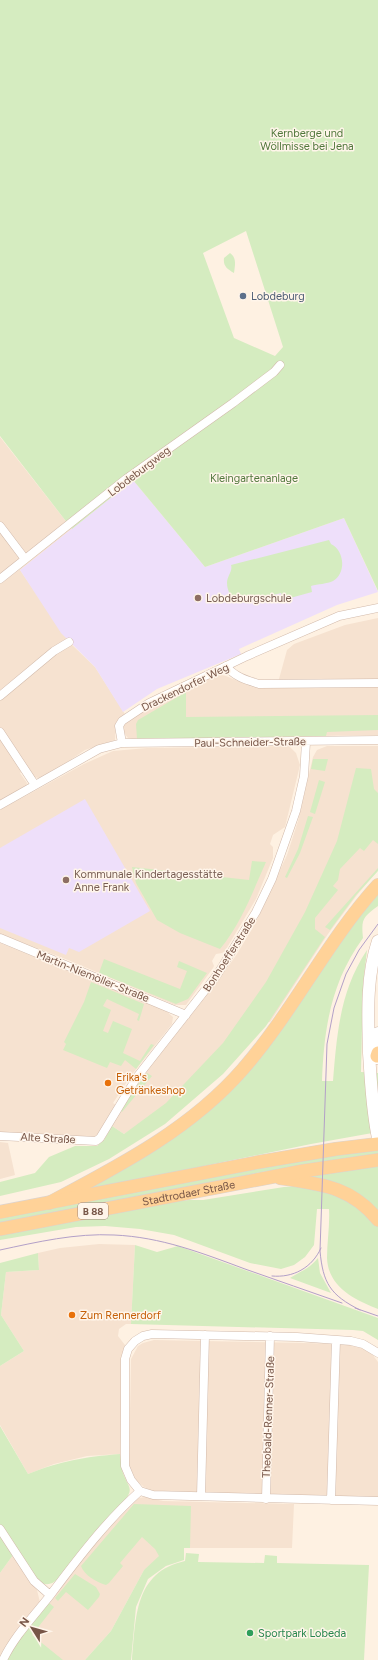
<svg xmlns="http://www.w3.org/2000/svg" width="378" height="1660" viewBox="0 0 378 1660" font-family="Figtree,sans-serif">
<rect width="100%" height="100%" fill="#fef1e2"/>
<path fill="#f6e2d0" d="M0,437L72,529L20,570L70,643L95,667L125,714L116,722L115,740L85,750L51,773L39,778L34,777L26,768L20,773L27,783L26,787L0,800Z
M378,618V735L132,739L128,738L124,733V725L129,720L155,704L217,674L226,676L252,687L278,688L279,679L287,650L294,644L345,625Z
M289,746L296,753L300,765L285,827L273,835L270,844L273,847V858L256,899L225,951L222,953L216,954L212,961L214,966L213,968L186,1005H175L68,960L0,934V810L84,764L113,751L147,748Z
M327,746H378V870L357,895L328,934L270,1022L259,1024L192,1092L124,1134L112,1126L120,1110L135,1086L215,985L237,954L256,922L287,855L298,821L313,757L317,750Z
M0,943L165,1010L173,1017L172,1024L130,1077L117,1097L113,1103L116,1105L102,1131L95,1137L0,1133Z
M0,1142L8,1143L15,1175L0,1179Z
M99,1244L135,1245L131,1324H126L119,1329L118,1336L125,1345L122,1365L120,1454L87,1456L54,1464L28,1474L0,1425V1366L24,1351L1,1315L6,1272L39,1270L38,1253L60,1248Z
M154,1340L352,1344L361,1347L372,1354L378,1362V1497L376,1498L153,1491L144,1487L136,1480L129,1465L131,1359L138,1346L143,1343Z
M145,1497L163,1501L294,1504L292,1548H184L144,1570L111,1631L85,1660H6L80,1561L129,1505L139,1498Z
M13,1555L37,1590L40,1602L0,1660V1573Z"/>
<path fill="#eedffa" d="M133,480L205,567L344,518L378,592L337,605L239,649L241,654L157,689L123,712L95,667L61,633L20,570Z
M85,799L150,911L79,952L69,948L66,955L0,928V848Z"/>
<path fill="#d5ecc0" fill-rule="evenodd" d="M0,0H378V591L344,518L205,567L133,480L72,529L0,436ZM246,231L283,347L275,356L234,338L203,253Z
M230,253C237,258 235,265 234,273C227,269 223,266 224,258Z
M329,540L331,544C344,550 347,573 333,581C327,584 318,584 311,586L312,592L283,600L281,593C265,597 228,612 227,583C227,576 233,571 231,565Z
M186,692V717L378,715V730L327,732L326,736L137,739L136,724L138,720Z
M313,759H328L325,771L311,769Z
M356,768L371,769L374,789L378,793V844L373,840L364,851L360,848L340,869L338,880L333,886L338,890L315,918V929L325,937L266,1026L223,1074L165,1124L109,1159L61,1182L0,1196V1182L35,1173L49,1157L75,1146H97L104,1140L112,1126L124,1134L166,1103L223,1043L266,982L305,912L337,841Z
M319,780L325,782L315,814L310,812Z
M308,816L313,817L300,853L287,878L285,877L298,849Z
M252,861L266,862C253,891 241,924 220,949L180,933L157,920L136,883L132,867L249,880Z
M378,868V871L356,895L330,930L325,927Z
M378,891V906C363,917 361,919 363,938C331,982 324,1028 322,1081H333C337,1033 340,991 367,950L363,985L361,1072L378,1073V1132L311,1144L92,1189L90,1183L215,1102Z
M104,959L180,989L187,971L177,967L179,961L207,973L188,999L176,1004L99,973Z
M91,982L144,1004L139,1021L137,1020L139,1014L107,999L103,1006L111,1010L103,1031L108,1033L113,1021L132,1029L123,1053L140,1061L151,1044L154,1045L136,1069L125,1060L121,1066L110,1062L107,1068L63,1050L66,1044L64,1042L84,1002Z
M147,1073L152,1076L122,1112L121,1111L136,1087Z
M378,1149V1154L315,1163L262,1172L0,1224V1217L313,1158Z
M378,1166V1215L307,1179V1175Z
M298,1186L313,1187L350,1199L377,1225L378,1227V1309C355,1300 328,1287 327,1258C327,1242 330,1225 329,1209H317L314,1245L305,1257L294,1265L281,1269L250,1263L174,1235L140,1229L105,1226L76,1227L0,1240V1235L159,1203L189,1200H203L284,1187Z
M135,1245L157,1252L178,1246L378,1318V1340L363,1331L353,1330L131,1324Z
M38,1253L39,1270L6,1272L1,1315L24,1351L0,1366V1263Z
M318,1258L320,1273L331,1293L290,1278C301,1271 309,1269 318,1258Z
M0,1426L28,1474C61,1461 84,1457 120,1454C121,1461 121,1467 123,1473C129,1489 135,1488 122,1504L58,1579C51,1585 46,1586 38,1581L0,1526Z
M134,1504L191,1506L190,1548H184V1560L166,1566L148,1579L136,1607L131,1660H85L111,1631L144,1570L159,1556L155,1549L142,1537L120,1563L123,1566L109,1583L106,1585C96,1582 84,1575 81,1566Z
M0,1535L13,1555L0,1573Z
M186,1553L199,1554L198,1562L264,1563L265,1555L277,1556V1563L369,1565L364,1660H132C136,1618 134,1572 185,1561Z
M75,1574L96,1587L100,1594L99,1597L88,1610L66,1592L58,1601L55,1598Z
M48,1602L54,1607L32,1635L63,1660H6L13,1645Z"/>
<g fill="none" stroke-linecap="round" stroke-linejoin="round">
<g stroke="#d2baab" stroke-width="9">
<path id="street" d="M0,526L25,559
M0,579L126,479L233,403L274,372L280,365
M226,666C235,677 246,680 259,684L378,683
M0,696L54,651L69,642
M0,732L35,785
M122,743L119,726L122,721L149,703L247,656L339,616L378,608
M0,805L99,749L122,743L378,740
M0,938L186,1015
M0,1136L96,1141L100,1138L137,1077L217,975L256,912L272,879L296,811L304,776L306,742
M378,1353L363,1344L351,1341L297,1337L152,1334L143,1336L135,1341L128,1349L125,1359V1466L131,1480L140,1491L153,1495L378,1501
M201,1496L205,1335
M266,1499L270,1336
M331,1500L336,1340
M0,1529L34,1581L50,1595
M3,1660C14,1637 32,1618 48,1598C76,1561 105,1522 140,1491"/>
</g>
<g stroke="#d5b9a8" stroke-width="13">
<path id="secondary" d="M378,941C366,977 368,1015 369,1053C371,1082 372,1110 378,1138
M377,1058L378,1033"/>
</g>
<g stroke="#dcd3cf" stroke-width="14">
<g id="primary">
<path d="M377,1056L378,1053"/>
<path d="M280,1178C319,1184 351,1186 378,1220"/>
<path d="M49,1203C119,1166 191,1129 243,1069C293,1012 327,941 378,885"/>
<path d="M0,1212L259,1162L336,1149L378,1144"/>
<path id="s1" d="M0,1229L303,1171L378,1160"/>
</g>
</g>
<use href="#street" stroke="#fff" stroke-width="8"/>
<use href="#secondary" stroke="#fff" stroke-width="12"/>
<use href="#primary" stroke="#ffd298" stroke-width="13"/>
<path stroke="#b3a0c8" stroke-width="1" d="M0,1250C37,1242 76,1233 114,1235C161,1237 202,1253 245,1269C277,1280 310,1292 342,1303
M272,1276C293,1278 312,1268 321,1248
M355,1308L378,1316
M360,1310C330,1295 323,1283 320,1251L327,1044L334,1008L346,974L359,950L378,924"/>
</g>
<circle fill="#5c6f8a" stroke="#fff5ea" stroke-width="1.5" cx="243" cy="296" r="4"/>
<g fill="#8d6e63" stroke="#fff5ea" stroke-width="1.5">
<circle cx="198" cy="598" r="4"/>
<circle cx="66" cy="880" r="4"/>
</g>
<g fill="#e8710a" stroke="#fff5ea" stroke-width="1.5">
<circle cx="108" cy="1083" r="4"/>
<circle cx="72" cy="1315" r="4"/>
</g>
<circle fill="#2e9e5b" stroke="#fff5ea" stroke-width="1.5" cx="250" cy="1633" r="4"/>
<g text-anchor="middle" stroke-width="3" stroke-linejoin="round" paint-order="stroke">
<rect fill="#fff5ea" stroke="#a08578" stroke-width="1" x="78" y="1203" width="30" height="16" rx="3"/>
<g font-size="10" font-weight="bold" fill="#775547">
<text x="93" y="1215">B 88</text>
</g>
<g font-size="11" fill="#51783c" stroke="#fff5ea">
<text x="307" y="137">Kernberge und<tspan x="307" dy="13">Wöllmisse bei Jena</tspan></text>
<text x="254" y="482">Kleingartenanlage</text>
</g>
<g font-size="11" fill="#4e5e75" stroke="#fff5ea" text-anchor="start">
<text x="251" y="300">Lobdeburg</text>
</g>
<g font-size="11" fill="#775547" stroke="#fff5ea">
<text transform="translate(139 471) rotate(-37)" y="4">Lobdeburgweg</text>
<text transform="translate(185 687) rotate(-26)" y="4">Drackendorfer Weg</text>
<text transform="translate(250 742) rotate(-1)" y="4">Paul-Schneider-Straße</text>
<text transform="translate(229 954) rotate(-57)" y="4">Bonhoefferstraße</text>
<text transform="translate(93 976) rotate(22)" y="4">Martin-Niemöller-Straße</text>
<text transform="translate(48 1138) rotate(3)" y="4">Alte Straße</text>
<text dy="4" stroke="none"><textPath href="#s1" startOffset="192">Stadtrodaer Straße</textPath></text>
<text transform="translate(268 1417) rotate(-88)" y="4">Theobald-Renner-Straße</text>
</g>
<g font-size="11" fill="#785e54" stroke="#fff5ea" text-anchor="start">
<text x="206" y="602">Lobdeburgschule</text>
<text x="74" y="878">Kommunale Kindertagesstätte<tspan x="74" dy="13">Anne Frank</tspan></text>
</g>
<g font-size="11" fill="#c56008" stroke="#fff5ea" text-anchor="start">
<text x="116" y="1081">Erika's<tspan x="116" dy="13">Getränkeshop</tspan></text>
<text x="80" y="1319">Zum Rennerdorf</text>
</g>
<g font-size="11" fill="#27864d" stroke="#fff5ea" text-anchor="start">
<text x="258" y="1637">Sportpark Lobeda</text>
</g>
</g>
<g transform="translate(32 1628) rotate(307)" stroke="#fff5ea" stroke-width="3" paint-order="stroke">
<path d="M0-3L7 15L0 10L-7 15Z" fill="#775547"/>
<text y="-6" font-size="11" font-weight="bold" text-anchor="middle" fill="#775547">N</text>
</g>
</svg>
